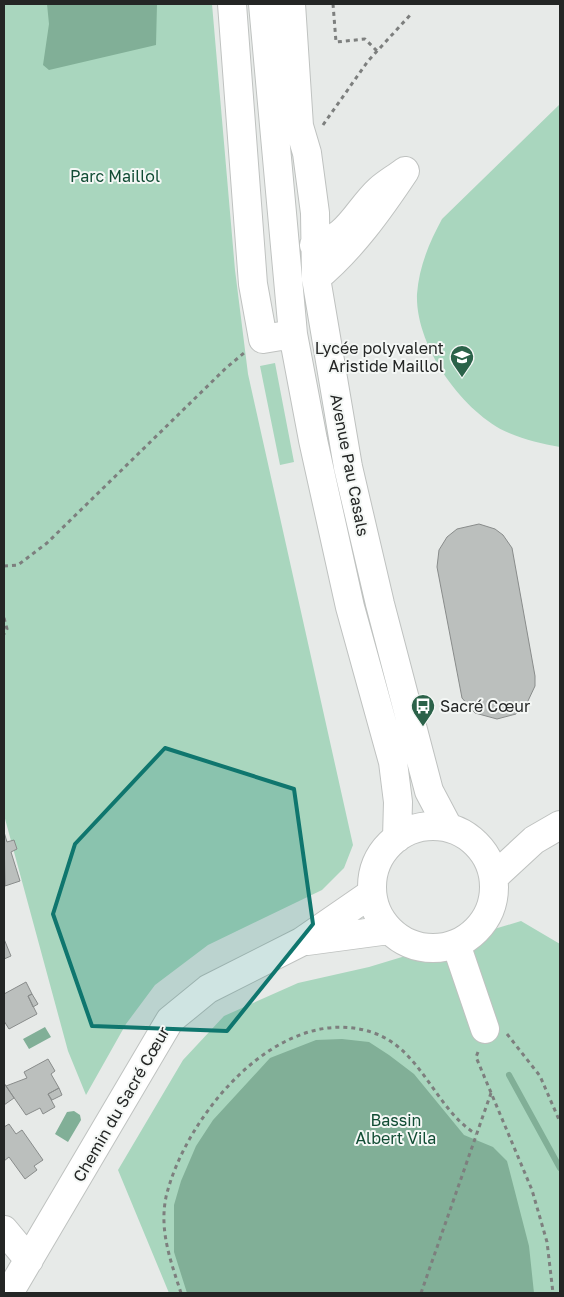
<svg xmlns="http://www.w3.org/2000/svg" width="564" height="1297" viewBox="0 0 564 1297" font-family="'Golos Text',sans-serif">
<rect width="100%" height="100%" fill="#e7eae8"/>
<path fill="#a9d6be" d="M4,4H212L235,270L248,374L353,845L344,868L322,890L208,945L155,985L126,1024L86,1095L68,1051L4,815Z
M560,104V447C542,444 526,440 509,433C463,413 415,346 417,294C419,267 429,243 442,219Z
M275,363L294,462L280,465L260,366Z
M521,921L560,944V1293H169L118,1170L183,1060L224,1016L298,983L369,967Z"/>
<path fill="#81af97" d="M47,4H157L156,45L49,70L43,65L49,24Z
M45,1027L51,1037L29,1049L23,1039Z
M342,1039L369,1042L389,1055L414,1074L464,1135L493,1147L507,1161L529,1246L534,1293H187L174,1252V1205L181,1181L196,1146L213,1120L270,1058L316,1040Z
M74,1111L80,1115L81,1120L68,1142L55,1134L67,1112Z"/>
<g fill="none" stroke-linecap="round" stroke-linejoin="round">
<path stroke="#81af97" stroke-width="6" d="M509,1075L560,1168"/>
</g>
<path fill="#bbbfbd" stroke="#898c8b" d="M479,524L495,529L503,535L512,548L535,676V686L527,703L516,714L497,719L475,713L462,698L437,567L439,550L447,537L457,529Z
M4,832L7,842L14,840L17,849L11,852L20,881L5,886Z
M4,939L11,956L4,959Z
M26,982L32,994L28,996L37,1014L9,1029L4,1021V994Z
M32,994L38,1004L33,1007L28,996Z
M48,1059L55,1071L51,1074L59,1088L48,1094L55,1107L43,1114L40,1108L26,1115L6,1086L27,1078L24,1072Z
M4,1083L14,1098L4,1105Z
M59,1088L62,1095L52,1100L48,1094Z
M9,1124L16,1134L22,1130L43,1160L34,1166L37,1170L25,1179L9,1157L4,1161V1127Z"/>
<g fill="none" stroke-linecap="round" stroke-linejoin="round">
<g stroke="#bfc2c0" stroke-width="30">
<path id="minor" d="M232,4L253,284L263,339L293,334
M263,4L293,334L313,440L350,607L393,762L398,802L397,838
M291,4L299,126L307,153L315,213L316,278L348,467L380,604L429,791L448,827
M314,245C347,241 357,210 379,190C387,183 396,178 405,171C379,210 352,248 316,278
M372 887a61 61 0 1 1 122 0a61 61 0 1 1-122 0Z
M494,877L534,840L560,825
M307,941L389,930
M456,944L485,1029
M4,1230L29,1260
M9,1293L170,1020L208,989L301,942L372,893"/>
</g>
<path stroke="#7d7f7e" stroke-width="3" stroke-dasharray="4 4" stroke-linecap="butt" d="M333,4L336,42L365,39L377,51
M323,125L368,61L412,13
M4,566L18,565L47,543L226,368L244,353
M4,618L7,629L4,634
M507,1034L540,1076L560,1122
M478,1052L476,1057L532,1190L547,1242L553,1293
M181,1293C171,1262 159,1231 166,1197C185,1116 280,1000 374,1033C422,1050 435,1109 476,1134
M421,1293L491,1093"/>
<use href="#minor" stroke="#fff" stroke-width="28"/>
</g>
<path fill="#0f766e" fill-opacity="0.2" stroke="#0f766e" stroke-width="4" stroke-linejoin="round" d="M165,748L294,789L313,924L227,1031L92,1026L53,914L75,844Z"/>
<defs>
<g id="school-pin" transform="scale(1.25)"><path d="M0 17L-7.5 6A9.5 9.5 0 1 1 7.5 6Z" fill="#2b6249" stroke="#f4f7f5"/><path d="M0-5L7-2L0 1L-7-2ZM-4 1L0 2.5L4 1V4Q0 6-4 4Z" fill="#fff"/></g>
<g id="bus-pin" transform="scale(1.25)"><path d="M0 17L-7.5 6A9.5 9.5 0 1 1 7.5 6Z" fill="#2b6249" stroke="#f4f7f5"/><path d="M-5-6H5V4H4V6H2V4H-2V6H-4V4H-5ZM-3.5-4V0h7V-4ZM-3.5 1.2v1.5H-2V1.2ZM2 1.2v1.5H3.5V1.2Z" fill="#fff"/></g>
</defs>
<g fill-rule="evenodd">
<use href="#school-pin" x="462" y="357"/>
<use href="#bus-pin" x="423" y="706"/>
</g>
<g text-anchor="middle" stroke-width="4" stroke-linejoin="round" paint-order="stroke">
<g font-size="16" fill="#114c34" stroke="#f4f7f5">
<text x="115" y="182">Parc Maillol</text>
<text x="396" y="1126">Bassin<tspan x="396" dy="18">Albert Vila</tspan></text>
</g>
<g font-size="16" fill="#242625" stroke="#f4f7f5" text-anchor="end">
<text x="444" y="354">Lycée polyvalent<tspan x="444" dy="18">Aristide Maillol</tspan></text>
<text x="440" y="712" text-anchor="start">Sacré Cœur</text>
</g>
<g font-size="16" fill="#242625" stroke="#f4f7f5">
<text transform="translate(350 465) rotate(79)" y="6">Avenue Pau Casals</text>
<text transform="translate(121 1104) rotate(-60)" y="6">Chemin du Sacré Cœur</text>
</g>
</g>
<rect width="564" height="1297" fill="none" stroke="#242625" stroke-width="10"/>
</svg>
